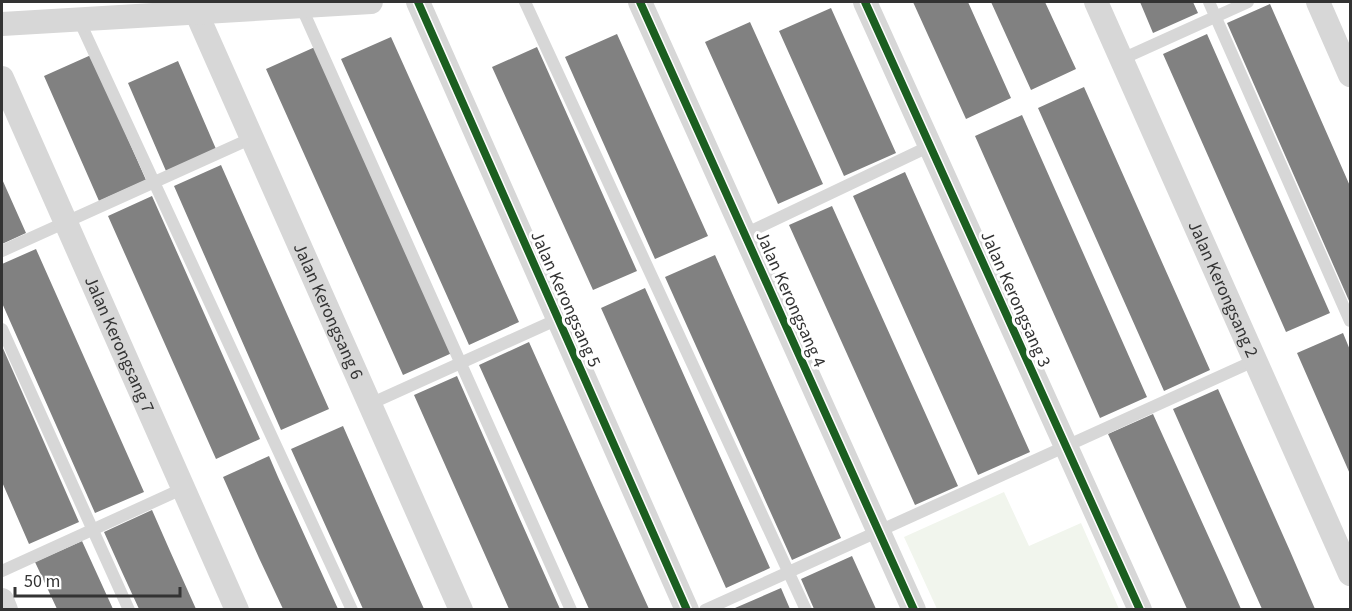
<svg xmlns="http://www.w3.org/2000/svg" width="1352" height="611" viewBox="0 0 1352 611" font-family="'Source Sans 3',sans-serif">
<rect width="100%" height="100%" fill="#fff"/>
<path fill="#f1f5ed" d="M1004,492L1029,546L1081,523L1119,609H937L904,537Z"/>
<path fill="#818181" d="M913,2H968L1011,98L966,119Z
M991,2H1045L1076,69L1031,90Z
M1140,2H1193L1198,13L1153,33Z
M1270,4L1350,186V303L1227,23Z
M831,8L896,153L844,176L779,31Z
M750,22L823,184L778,204L705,42Z
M617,34L708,236L655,259L565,57Z
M1207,34L1330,313L1286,332L1163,54Z
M391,37L519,322L469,345L341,59Z
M315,47L452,353L403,375L266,69Z
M537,47L637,271L593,290L492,67Z
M91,55L146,180L99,201L44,76Z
M178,61L216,149L166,171L128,83Z
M1084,87L1210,370L1164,391L1038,108Z
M1022,115L1147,397L1100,418L975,136Z
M221,165L329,409L281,430L174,186Z
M905,172L1030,452L978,475L853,196Z
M2,179L26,233L2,244Z
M152,196L260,439L216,459L108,216Z
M832,206L958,486L915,505L789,225Z
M36,249L144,492L95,513L2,303V264Z
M715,255L841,538L792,560L665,277Z
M645,288L770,568L726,588L601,308Z
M1343,333L1350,350V474L1297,353Z
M529,342L601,503L649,609H589L479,365Z
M2,346L79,522L29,544L2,482Z
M457,376L519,517L560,609H509L414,395Z
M1218,389L1290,551L1315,609H1262L1245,571L1173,409Z
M1153,414L1226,575L1241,609H1187L1108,434Z
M343,426L387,526L424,609H363L291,449Z
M269,456L278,477L338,609H283L259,558L223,477Z
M152,510L170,551L196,609H139L122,572L104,532Z
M82,541L113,609H57L35,562Z
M852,556L876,609H814L801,579Z
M781,588L790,609H736L735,608Z"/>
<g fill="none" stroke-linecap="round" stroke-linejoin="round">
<path stroke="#d7d7d7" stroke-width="12" d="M525,2L806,610
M1209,2L1350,321
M301,6L571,610
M79,20L352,610
M1122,59L1248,2
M745,234L930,146
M2,251L252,138
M2,329L129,610
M370,404L558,319
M2,571L184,488
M705,610L1256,360"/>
<g stroke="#d7d7d7" stroke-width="24">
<path d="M418,2L687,610"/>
<path d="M640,2L914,610"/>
<path d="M865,2L1140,610"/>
<path id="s1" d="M1096,2L1350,574"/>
<path d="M1318,2L1350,75"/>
<path id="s2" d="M196,12L461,610"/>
<path d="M2,24L371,2"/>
<path id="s3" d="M2,78L237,610"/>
<path d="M2,600L6,610"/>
</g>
<g stroke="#fff" stroke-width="11">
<path id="cycleway" d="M418,2L687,610
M640,2L914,610
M865,2L1140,610"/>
</g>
<use href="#cycleway" stroke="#1b5e20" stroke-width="8"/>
</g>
<g text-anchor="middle" stroke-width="6" stroke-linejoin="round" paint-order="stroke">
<g font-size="18" fill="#333" stroke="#fff">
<text dy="6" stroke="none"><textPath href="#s1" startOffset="314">Jalan Kerongsang 2</textPath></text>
<text transform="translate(566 299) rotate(66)" y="6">Jalan Kerongsang 5</text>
<text transform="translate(791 299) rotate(66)" y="6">Jalan Kerongsang 4</text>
<text transform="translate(1016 299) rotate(66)" y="6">Jalan Kerongsang 3</text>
<text dy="6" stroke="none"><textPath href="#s2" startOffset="327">Jalan Kerongsang 6</textPath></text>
<text dy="6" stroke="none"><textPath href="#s3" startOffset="291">Jalan Kerongsang 7</textPath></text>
</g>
</g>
<rect width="1352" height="611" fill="none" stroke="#333333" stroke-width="6"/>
<path d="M15 587v9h165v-9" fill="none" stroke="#333333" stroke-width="3"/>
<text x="24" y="587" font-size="18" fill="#333333" stroke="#ffffff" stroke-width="4.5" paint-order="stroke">50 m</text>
</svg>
